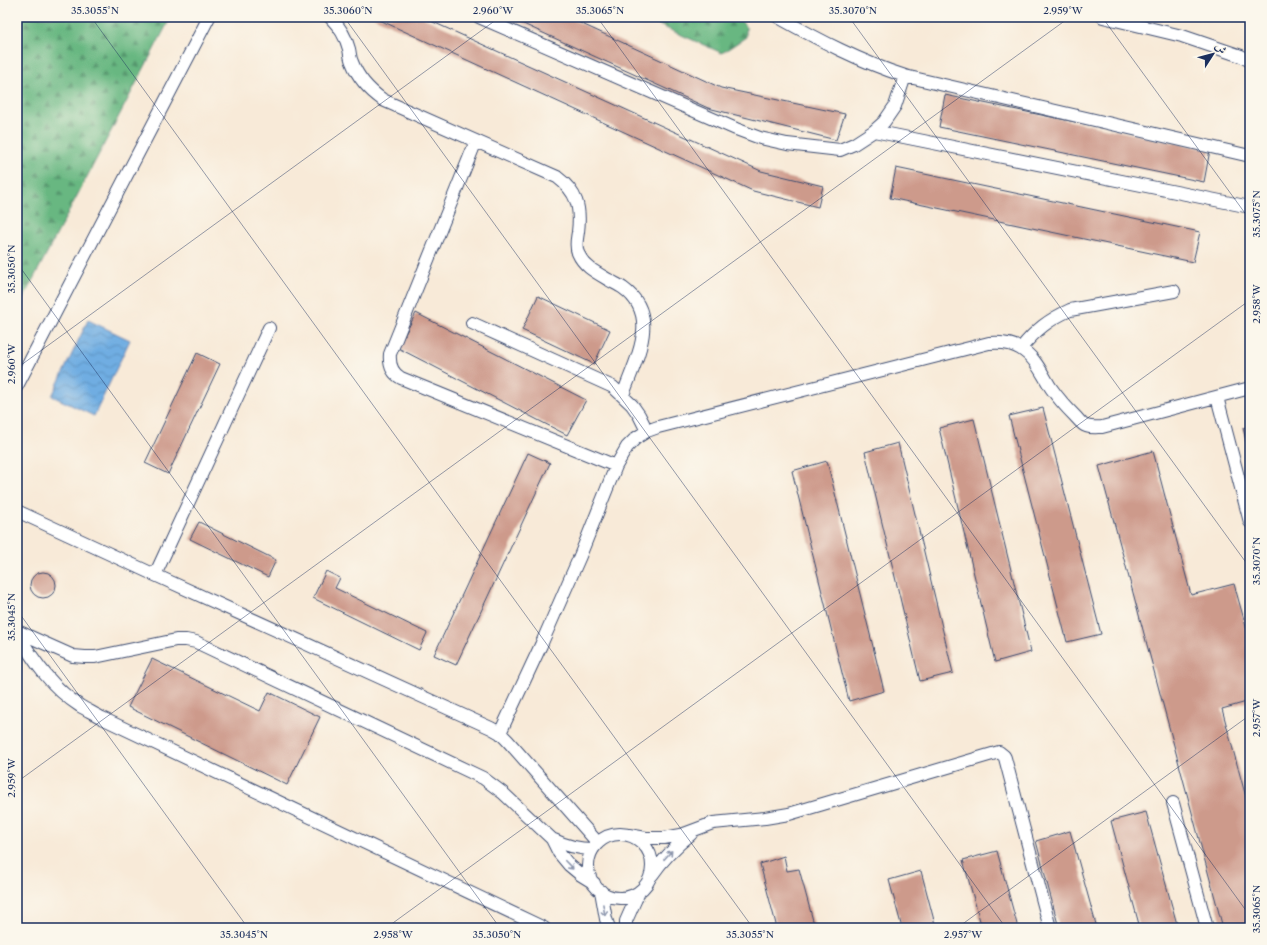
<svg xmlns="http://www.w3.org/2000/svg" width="1267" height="945" viewBox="0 0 1267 945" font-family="'Libre Caslon Text',Amiri,serif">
<defs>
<pattern id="forest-firs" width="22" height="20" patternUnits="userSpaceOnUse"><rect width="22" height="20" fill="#68b781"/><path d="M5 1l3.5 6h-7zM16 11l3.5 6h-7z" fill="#55956d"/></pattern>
<pattern id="water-waves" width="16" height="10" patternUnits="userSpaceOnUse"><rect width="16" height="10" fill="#6fade2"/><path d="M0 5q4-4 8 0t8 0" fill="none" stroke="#5a8dba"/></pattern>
</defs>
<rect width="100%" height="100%" fill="#fbf7ec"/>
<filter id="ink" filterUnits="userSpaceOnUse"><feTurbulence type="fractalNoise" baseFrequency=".025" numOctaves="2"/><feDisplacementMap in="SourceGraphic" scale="8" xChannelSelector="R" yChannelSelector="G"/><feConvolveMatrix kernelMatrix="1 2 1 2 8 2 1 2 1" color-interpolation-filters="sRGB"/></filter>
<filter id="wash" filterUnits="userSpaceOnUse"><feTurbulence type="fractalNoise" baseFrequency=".012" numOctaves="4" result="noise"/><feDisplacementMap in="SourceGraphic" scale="16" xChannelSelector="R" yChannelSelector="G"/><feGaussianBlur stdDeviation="0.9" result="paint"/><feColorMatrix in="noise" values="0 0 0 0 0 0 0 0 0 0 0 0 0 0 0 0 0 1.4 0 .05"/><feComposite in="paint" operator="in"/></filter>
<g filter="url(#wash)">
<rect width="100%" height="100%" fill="#f8ead8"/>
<path fill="url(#forest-firs)" stroke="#427370" d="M17,17H171L17,310Z
M641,17H736L746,26V37L722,53Z"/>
<path fill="url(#water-waves)" stroke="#456ea0" d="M88,320L130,340L94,416L52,396Z"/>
<g id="blocks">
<path fill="#cd9a8b" d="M373,17H422L761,171L823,186L818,207L753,191Z
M508,17H567L721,88L845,114L836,140L708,108Z
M945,95L1210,150L1204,182L939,127Z
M896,168L1200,232L1193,262L890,198Z
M538,296L610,330L594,364L522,330Z
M416,313L586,400L567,435L398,348Z
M197,353L220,364L168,474L145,463Z
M1043,408L1101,634L1067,642L1009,416Z
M974,419L1031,652L995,662L939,428Z
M1250,426V454H1249L1243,428Z
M898,443L953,673L920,681L865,452Z
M1153,451L1191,595L1234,584L1250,641V701L1222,709L1250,812V928H1223L1099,466Z
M528,453L550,463L456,665L434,655Z
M827,461L884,691L849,701L792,471Z
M199,522L276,560L268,577L190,539Z
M326,571L340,578L335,588L427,633L419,650L313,598Z
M30 585a13 13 0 1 1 26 0a13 13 0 1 1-26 0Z
M152,659L260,711L269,692L320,717L287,785L128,707Z
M1146,812L1178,928H1140L1111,821Z
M1070,831L1097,928H1059L1036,841Z
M997,851L1018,928H982L963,860Z
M784,856L787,871L799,869L815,928H777L760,864Z
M921,871L936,928H902L889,880Z"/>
</g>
</g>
<g filter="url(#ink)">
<use href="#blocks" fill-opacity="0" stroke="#3c4b70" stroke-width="1"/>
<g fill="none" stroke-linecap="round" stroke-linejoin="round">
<g stroke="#3c4b70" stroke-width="14">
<path id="lane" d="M330,17C339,26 346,37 349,49C350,53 350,58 352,62C358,78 369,90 383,100L557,177C577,192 581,207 578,232C577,239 575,246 578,253C584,267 597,273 609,280C614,283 619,285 623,288C662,316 635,360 623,395
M479,17L736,129L760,138L787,144L840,150L854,144L874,131L884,122L895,106L905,76
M778,17C819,40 861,62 905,76L1250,156
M1103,17L1182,36L1241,56L1250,61
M874,131L1250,207
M476,141L390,354C389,365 392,373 401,378L616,466
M472,323L613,387L632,405L639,415L647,431
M1021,348C1036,330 1048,320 1070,310L1174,291
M17,386L209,17
M1217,397L1250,522
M17,511L155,575L491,728L500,733L507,740L598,843
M155,575L269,328
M17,631L73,656L85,657H95L176,640H186L196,642L483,778L503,793L552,839L559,853L569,865L581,875L594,883
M17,632C33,661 52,688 80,706C87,710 95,714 102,718L544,928
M500,733L541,645L580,556L616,466L627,447L636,438L647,431L658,427L989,343C1000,342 1012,343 1021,349C1036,358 1042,374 1051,388C1058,398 1066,407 1075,416C1078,419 1082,425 1086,426C1092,428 1097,427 1102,427L1250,388
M1173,803L1207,928
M588 866a32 32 0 1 1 64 0a32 32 0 1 1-64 0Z
M629,835L646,838H664L681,835L713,823L765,818L789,814L999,752L1004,756L1005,758L1050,928
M552,839C566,846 578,849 593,849
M652,875C663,859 676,846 691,834
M601,891L606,919L609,928
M626,928V921L639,892"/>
</g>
<use href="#lane" stroke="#fff" stroke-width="12"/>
</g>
<defs><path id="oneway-shaft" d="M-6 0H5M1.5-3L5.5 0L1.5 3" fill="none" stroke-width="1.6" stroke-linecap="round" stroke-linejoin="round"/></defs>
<g stroke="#8d97ae">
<use href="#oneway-shaft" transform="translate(668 855) rotate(-48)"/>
<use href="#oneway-shaft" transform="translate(569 865) rotate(46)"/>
<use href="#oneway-shaft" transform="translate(604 910) rotate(80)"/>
</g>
</g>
<path fill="none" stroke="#1b2f5e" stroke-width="1" stroke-opacity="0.45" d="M91,17L753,928M344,17L1006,928M597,17L1250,916M849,17L1250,568M1102,17L1250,220M17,263L500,928M17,368L500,17M17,610L248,928M17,782L1070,17M386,928L1250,300M957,928L1250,715"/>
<rect width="1267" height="945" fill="none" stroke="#fbf7ec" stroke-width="44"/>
<g transform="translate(1213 54) rotate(54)" stroke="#fbf7ec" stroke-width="3" paint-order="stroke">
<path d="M0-3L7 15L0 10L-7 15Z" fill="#1b2f5e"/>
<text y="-6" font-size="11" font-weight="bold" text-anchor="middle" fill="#1b2f5e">ش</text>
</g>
<rect x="22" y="22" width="1223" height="901" fill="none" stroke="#1b2f5e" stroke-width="1.5"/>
<g font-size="10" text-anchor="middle" fill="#1b2f5e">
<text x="95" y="14">35.3055°N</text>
<text x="348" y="14">35.3060°N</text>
<text x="493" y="14">2.960°W</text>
<text x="600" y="14">35.3065°N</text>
<text x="853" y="14">35.3070°N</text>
<text x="1063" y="14">2.959°W</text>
<text transform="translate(1256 214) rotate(-90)" y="4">35.3075°N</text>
<text transform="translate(11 269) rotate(-90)" y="4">35.3050°N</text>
<text transform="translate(1256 304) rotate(-90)" y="4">2.958°W</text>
<text transform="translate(11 364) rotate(-90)" y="4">2.960°W</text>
<text transform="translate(1256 561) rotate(-90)" y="4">35.3070°N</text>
<text transform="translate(11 617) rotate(-90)" y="4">35.3045°N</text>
<text transform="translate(1256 718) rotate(-90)" y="4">2.957°W</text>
<text transform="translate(11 778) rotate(-90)" y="4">2.959°W</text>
<text transform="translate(1256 909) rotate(-90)" y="4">35.3065°N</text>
<text x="244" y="938">35.3045°N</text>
<text x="393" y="938">2.958°W</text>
<text x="497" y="938">35.3050°N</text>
<text x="750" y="938">35.3055°N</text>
<text x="963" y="938">2.957°W</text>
</g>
</svg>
